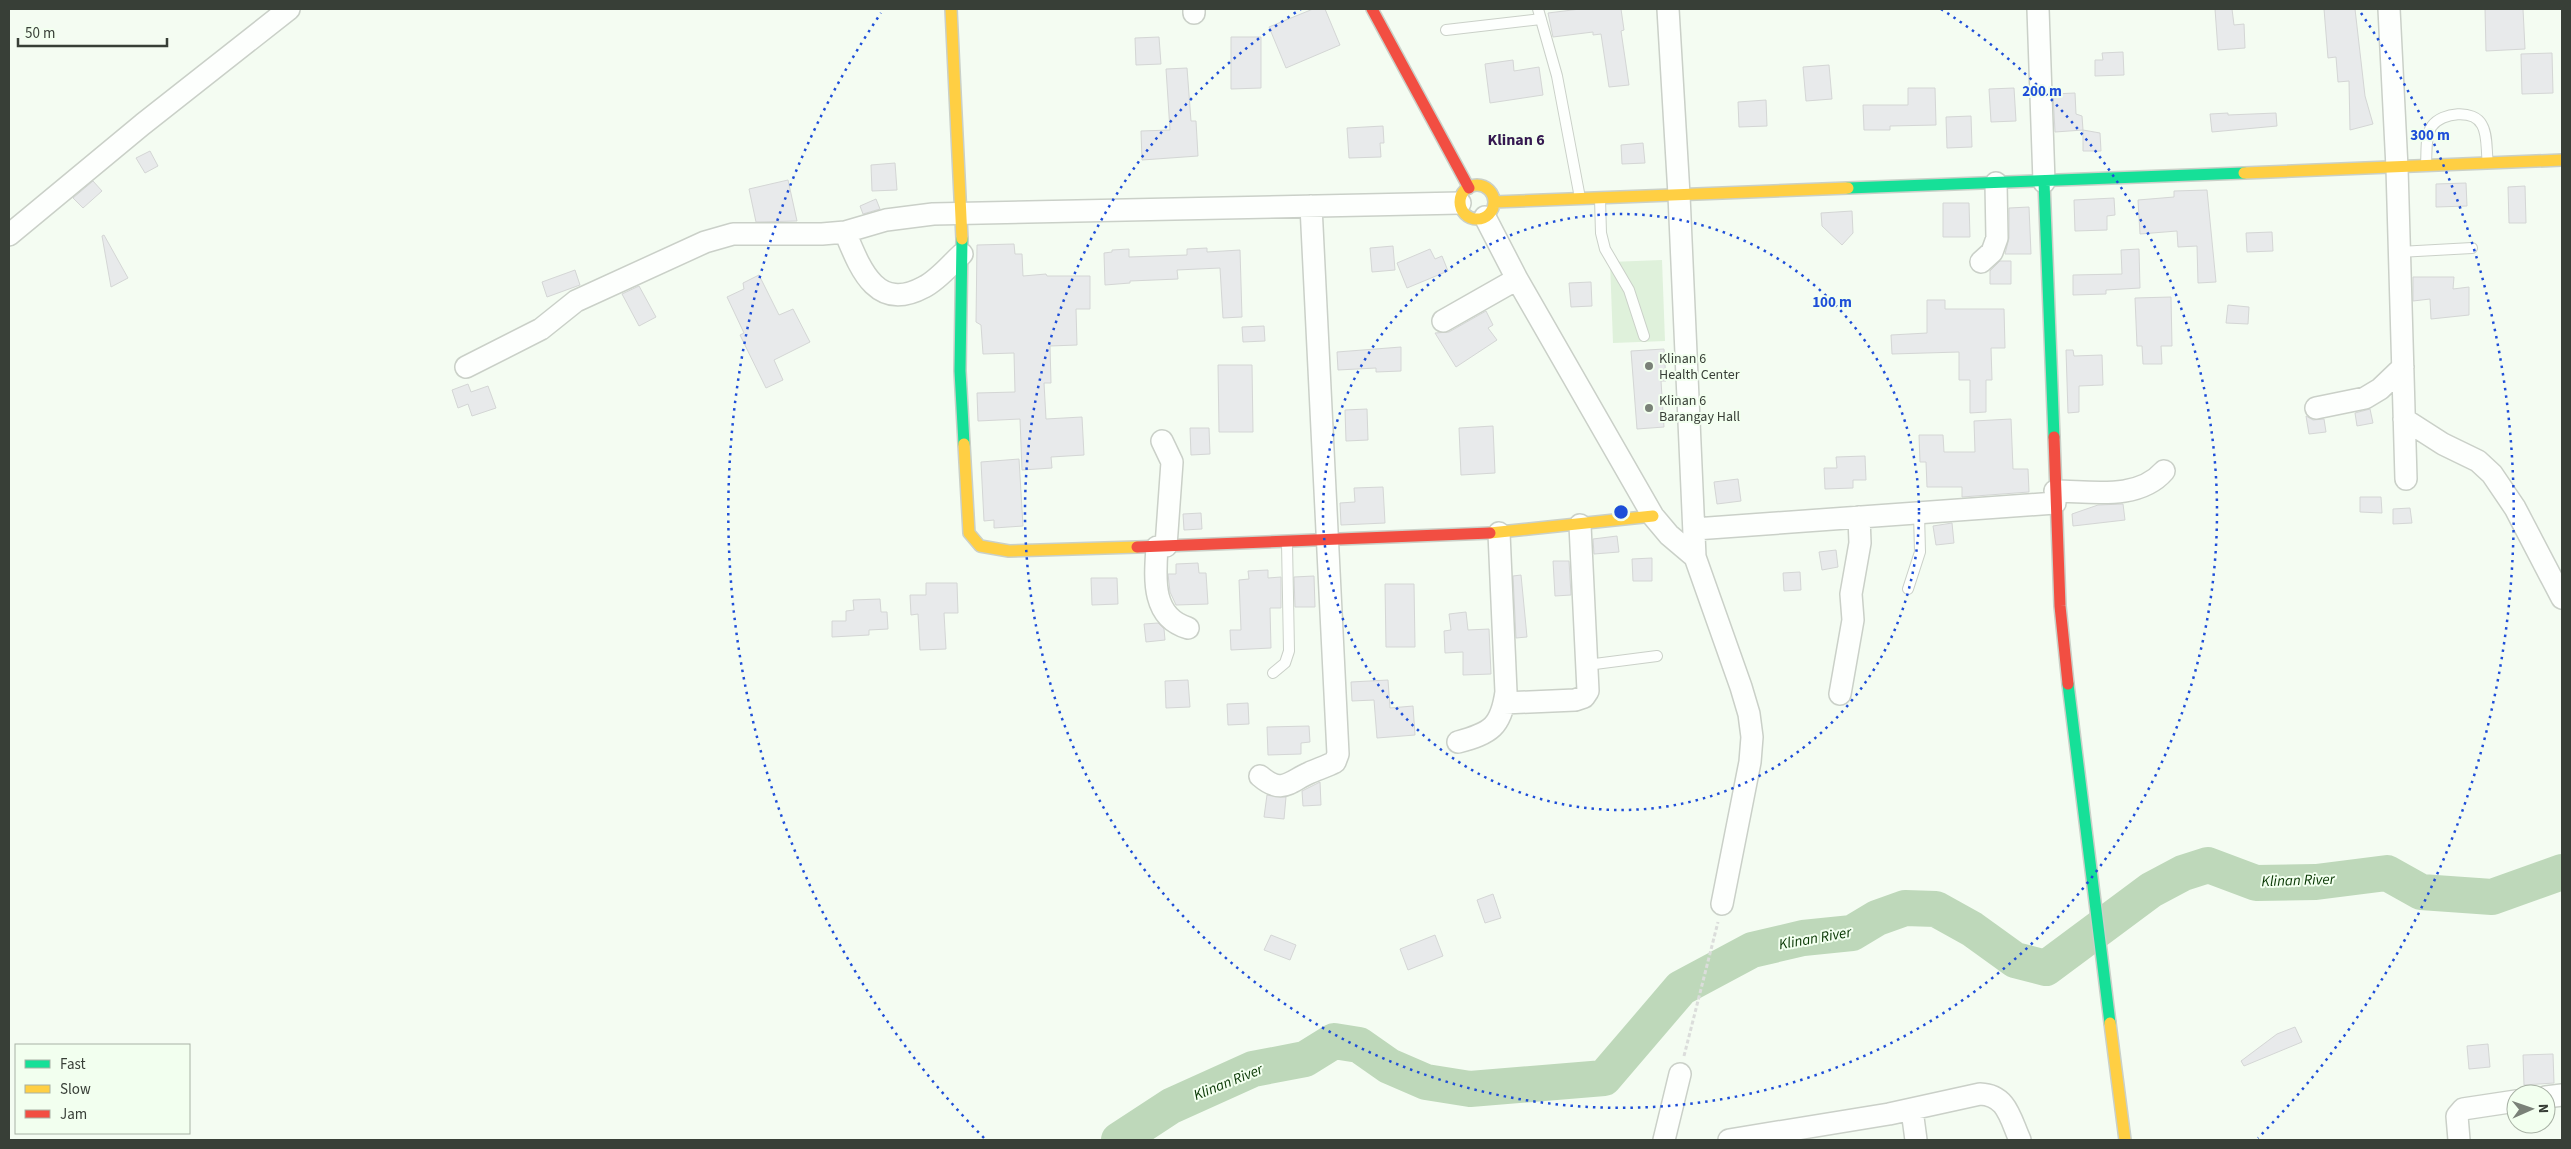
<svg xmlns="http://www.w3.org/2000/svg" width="2571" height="1149" viewBox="0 0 2571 1149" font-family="'Source Sans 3',sans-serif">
<rect width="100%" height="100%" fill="#f4fcf2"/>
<path fill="#dff1db" d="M1662,260L1665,341L1613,343L1610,262Z"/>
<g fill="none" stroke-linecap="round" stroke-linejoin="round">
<path stroke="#bed8ba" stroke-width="36" d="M1119,1140L1171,1106L1253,1069L1305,1059L1334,1041L1359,1045L1389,1066L1426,1082L1470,1089L1604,1078L1681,988L1752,950L1803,938L1852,933L1877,918L1905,908L1936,909L1972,929L2015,960L2046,968L2151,890L2183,873L2208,865L2256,883L2316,882L2387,873L2421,892L2492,897L2562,872"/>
</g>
<path fill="#e8eaeb" stroke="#d4d6d5" d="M1313,9H1325L1340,45L1286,68L1269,27Z
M1580,9H1621L1624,30L1621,31L1629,85L1609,87L1601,34L1593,35V32L1553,37L1548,13Z
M2215,9H2232L2234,25L2244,24L2245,48L2218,50Z
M2324,9H2355L2365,96L2373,124L2350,130L2349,81L2338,82L2336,57L2328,58Z
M2485,9H2523L2525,49L2486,51Z
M1159,37L1161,64L1136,65L1135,38Z
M1231,37H1261V88L1231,89Z
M2123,52L2124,75L2095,76V60H2103L2102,53Z
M2552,53L2553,93L2522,94L2521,54Z
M1513,60L1514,71L1539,67L1543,95L1490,103L1485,64Z
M1829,65L1832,99L1806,101L1803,67Z
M1187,68L1191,121H1196L1198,156L1142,160L1141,131L1170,130L1166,69Z
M1908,88H1935L1936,125L1890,126V130H1864L1863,105H1908Z
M2014,88L2016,121L1991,122L1989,89Z
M2075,93L2076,114L2082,116L2083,130L2055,132L2053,94Z
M1766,100L1767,126L1739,127L1738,102Z
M2228,113V115L2276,113L2277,126L2212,132L2210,114Z
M1971,116L1972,147L1947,148L1946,117Z
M1383,126L1384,143H1380L1381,157L1349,158L1347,128Z
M2083,130L2100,133L2101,151H2083Z
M1643,143L1645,163L1622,164L1621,145Z
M150,151L158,166L145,173L136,158Z
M895,163L897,190L872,191L871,165Z
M788,180L797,221L756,222L749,189Z
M93,181L102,191L83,208L73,198Z
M2466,183L2467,206L2436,207V184Z
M2525,186L2526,223H2509L2508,187Z
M2207,190L2216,282L2198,283L2197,246L2178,247L2177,231L2140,234L2138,200L2174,197V191Z
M2114,198L2115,215L2107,216V230L2075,231L2074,200Z
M876,199L880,209L863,214L860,206Z
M1943,203H1969L1970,237H1943Z
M2029,207L2031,254H2005L2009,238V208Z
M1852,211L1853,233L1842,245L1822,226L1821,213Z
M2272,232L2273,251L2247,252L2246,233Z
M104,235L128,278L111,287L102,236Z
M1014,244L1015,254H1022L1023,276L1046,274L1047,276H1090V309H1076L1077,345L1050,346L1051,383H1044L1046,419L1082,417L1084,455L1051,457L1052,468L1022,470L1020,419L978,421L977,393L1015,392L1014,353L983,354L981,325L976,322L977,245Z
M1393,246L1395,270L1372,272L1370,248Z
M1207,248V252L1240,250L1242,317L1223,318L1220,268L1177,270L1178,279L1130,281V283L1105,285L1104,253L1112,252V250L1129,249V257L1187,255V249Z
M1430,249L1435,259L1442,256L1448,271L1407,288L1397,263Z
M2139,249L2140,288L2106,290V294L2073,295V275L2122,274L2121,250Z
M2000,261H2011V284H1990V271Z
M575,270L580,285L547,297L542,282Z
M759,275L779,315L793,309L810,342L774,360L783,380L766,388L740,335L744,333L727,297L744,289L743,283Z
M2413,277H2454L2453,289L2469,287V315L2431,319L2430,299L2413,301Z
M1591,282L1592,306L1571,307L1569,283Z
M639,286L656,317L639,326L622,294Z
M2171,297L2172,346H2161L2162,364H2143L2142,346H2137L2135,298Z
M1927,300H1945V309H2004L2005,348H1991L1992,380H1986V412L1970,413V380H1959V352L1892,354L1891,335L1927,333Z
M2228,305L2249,307L2248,324L2226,323Z
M1486,311L1493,325L1488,328L1497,340L1456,367L1435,333L1449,332Z
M1264,326L1265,341L1243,342L1242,327Z
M1401,347V371L1376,372V368L1338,370L1337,352Z
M1664,349L1666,381H1661L1664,427L1637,429L1631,351Z
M2066,350H2073L2074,356L2102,355L2103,385L2079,386V412L2068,413Z
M1218,365H1252L1253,432H1219Z
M468,384L471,392L488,386L496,408L472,416L468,404L458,408L452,390Z
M1367,409L1368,440L1346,441L1345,410Z
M2370,409L2373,423L2357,426L2355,413Z
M2306,416L2313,420L2324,419L2326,432L2309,434Z
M2011,419L2013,469H2028L2029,492L1962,497V487H1927L1926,462H1920L1919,435H1943L1944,452H1975L1974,421Z
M1493,426L1495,473L1461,475L1459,428Z
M1190,428H1209L1210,454L1191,455Z
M1865,456L1866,480H1853V488L1825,489L1824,468H1837L1836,457Z
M1019,459L1023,526L994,528V520L984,521L981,462Z
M1738,479L1741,501L1717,504L1714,482Z
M1383,487L1385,523L1341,525L1340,503L1355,502L1354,488Z
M2360,497H2381L2382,513L2360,512Z
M2123,504L2125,520L2073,526L2072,514L2098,505Z
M2410,508L2412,523L2393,524V509Z
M1201,513L1202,529L1184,530L1183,514Z
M1952,523L1954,543L1936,545L1933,526Z
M1617,536L1619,552L1594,554L1593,539Z
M1836,550L1838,567L1822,570L1819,552Z
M1652,558V581H1633L1632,559Z
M1553,561H1569L1571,595L1555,596Z
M1198,563L1199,573H1206L1208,604L1176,605L1170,592L1168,574H1176V564Z
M1268,570V578L1281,577V608H1270L1271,648L1231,650L1230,630H1241L1239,580L1249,579L1248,571Z
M1800,572L1801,590L1784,591L1783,573Z
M1521,575L1527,637L1516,638L1513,576Z
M1314,576L1315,607H1295L1294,577Z
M1091,578H1117L1118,604L1092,605Z
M926,583H957L958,613H944L946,649L920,650L918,614L911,615L910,595H926Z
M1385,584H1414L1415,647H1386Z
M880,599L881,612H887L888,629L869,630V635L832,637V621H846V611L854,610L853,600Z
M1466,612L1468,630L1489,629L1491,674L1463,675V652L1445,653L1444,631L1451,630L1449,614Z
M1158,623L1164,629L1165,640L1146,642L1144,624Z
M1188,680L1190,707L1166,708L1165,681Z
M1388,680L1390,708L1413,706L1415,735L1377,738L1374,700L1352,701L1351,682Z
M1248,703L1249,724L1228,725L1227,704Z
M1309,726L1310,742L1301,743V754L1268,755L1267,727Z
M1320,782L1321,805L1303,806L1302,791Z
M1267,795L1286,797L1284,819L1264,817Z
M1493,894L1501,918L1485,923L1477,900Z
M1271,935L1296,945L1290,960L1264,950Z
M1435,935L1443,956L1408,970L1400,949Z
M2295,1027L2302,1042L2244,1066L2241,1061L2277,1034Z
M2488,1044L2490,1067L2469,1069L2467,1046Z
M2553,1054L2554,1083L2524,1085L2523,1055Z"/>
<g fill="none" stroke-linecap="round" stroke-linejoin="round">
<g stroke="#cad0c8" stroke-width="12">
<path id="lane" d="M1538,9L1557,76L1580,198
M1446,30L1541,19
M2426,163C2427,152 2425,135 2432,126C2442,112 2474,109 2482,125C2488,135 2486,152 2488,163
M1600,199L1601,233L1605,249L1629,290L1644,336
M2399,252L2472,248
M1908,589L1920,552L1919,513
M1587,665L1657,656
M1273,673L1285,663L1289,651L1287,543"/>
</g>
<g stroke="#cad0c8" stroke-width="24">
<path id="street" d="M1194,9V13
M1668,9L1679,195L1695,557L1741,687L1749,714L1752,737L1750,762L1722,904
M2038,9L2044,182
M2389,9L2397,168L2406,479
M1485,217L1517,279L1653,516L1669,535L1695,557
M845,232C860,268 876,313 924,287C938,280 950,265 962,254
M9,235L143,124L289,9
M1981,262L1992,252L1997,238L1996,183
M1443,321L1517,279
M466,367L541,329L576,301L705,242L733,234H822L845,232L886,220L933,214L1460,203
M2316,408L2365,398L2380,389L2403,367
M2404,419L2443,444L2478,461L2492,474L2515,508L2562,598
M1162,441L1172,462L1166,546
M2055,491C2090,491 2138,501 2164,471
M1695,529L2055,503
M1157,547C1155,578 1151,617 1188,628
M1840,694L1853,620L1851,594L1860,543L1859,517
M1504,703L1575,700L1584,697L1588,691L1580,525
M1458,742C1491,733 1501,727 1506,692L1499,533
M1260,776C1282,795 1289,782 1309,773C1318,769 1327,766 1335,762L1338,754L1311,206
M2546,1097L2562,1095
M1912,1110L1916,1140
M1664,1140L1680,1074
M1729,1140L1889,1114L1980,1094C2007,1095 2010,1118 2020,1140
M2459,1140L2457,1116L2463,1109L2516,1101"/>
</g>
<g stroke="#cad0c8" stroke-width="14">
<path id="fast" d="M2044,182L2054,437
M1848,188L2244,173
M962,239L960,371L964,444
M2068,684L2110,1023"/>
</g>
<g stroke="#cad0c8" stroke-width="14">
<path id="slow" d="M951,9L962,239
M2244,173L2562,160
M1460 202a17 17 0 1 1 34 0a17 17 0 1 1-34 0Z
M1494,202L1848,188
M964,444L969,533L980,546L1009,551L1137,547
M1490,533L1653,516
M2110,1023L2125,1140"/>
</g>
<g stroke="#cad0c8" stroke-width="14">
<path id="jam" d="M1372,9L1469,188
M2054,437L2060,606L2068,684
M1137,547L1490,533"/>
</g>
<path stroke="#dbdddb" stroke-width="3" stroke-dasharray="4 2.5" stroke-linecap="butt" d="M1684,1056L1718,922"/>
<use href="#lane" stroke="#fdfffd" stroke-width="10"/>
<use href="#street" stroke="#fdfffd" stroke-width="21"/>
<use href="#fast" stroke="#16e098" stroke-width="11"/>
<use href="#slow" stroke="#ffcf43" stroke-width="11"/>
<use href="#jam" stroke="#f24e42" stroke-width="11"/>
</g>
<g fill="none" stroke="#1d4ed8" stroke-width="2.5" stroke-dasharray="2.5 5">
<circle cx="1621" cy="512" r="298"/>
<path d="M1941 9A596 596 0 1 1 1301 9"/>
<path d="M984 1138A893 893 0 0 1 881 13M2361 13A893 893 0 0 1 2258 1138"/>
</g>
<g fill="#7a8178" stroke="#f2ffef" stroke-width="2">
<circle cx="1649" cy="366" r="5"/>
<circle cx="1649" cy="408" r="5"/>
</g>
<g text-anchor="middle" stroke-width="4" stroke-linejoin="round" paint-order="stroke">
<g font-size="14" fill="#383f37" stroke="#f2ffef" text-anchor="start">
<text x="1659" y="363">Klinan 6<tspan x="1659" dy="16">Health Center</tspan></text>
<text x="1659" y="405">Klinan 6<tspan x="1659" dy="16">Barangay Hall</tspan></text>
</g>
<g font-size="15" font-style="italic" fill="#063500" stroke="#f2ffef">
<text transform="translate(2298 880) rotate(-2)" y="5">Klinan River</text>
<text transform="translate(1815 938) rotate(-10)" y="5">Klinan River</text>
<text transform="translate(1228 1082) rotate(-22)" y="5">Klinan River</text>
</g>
<g font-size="16" font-weight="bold" fill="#351851" stroke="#f2ffef">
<text x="1516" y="145">Klinan 6</text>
</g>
</g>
<circle cx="1621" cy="512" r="8" fill="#1d4ed8" stroke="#f2ffef" stroke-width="2.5"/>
<g font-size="15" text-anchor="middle" font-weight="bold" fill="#1d4ed8" stroke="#f2ffef" stroke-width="4" stroke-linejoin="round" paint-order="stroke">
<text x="2042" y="96">200 m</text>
<text x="2430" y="140">300 m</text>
<text x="1832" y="307">100 m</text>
</g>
<rect width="2571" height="1149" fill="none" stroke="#383f37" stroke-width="20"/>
<rect x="15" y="1044" width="175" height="90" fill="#f2ffef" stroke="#a8b2a5"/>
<rect x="25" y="1060" width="25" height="8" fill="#16e098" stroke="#a8b2a5"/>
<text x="60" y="1069" font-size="15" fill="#383f37">Fast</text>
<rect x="25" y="1085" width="25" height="8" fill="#ffcf43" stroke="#a8b2a5"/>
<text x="60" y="1094" font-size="15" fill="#383f37">Slow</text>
<rect x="25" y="1110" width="25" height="8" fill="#f24e42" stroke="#a8b2a5"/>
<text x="60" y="1119" font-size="15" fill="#383f37">Jam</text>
<g transform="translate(2531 1109) rotate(88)"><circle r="24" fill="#f2ffef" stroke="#a8b2a5"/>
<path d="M0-4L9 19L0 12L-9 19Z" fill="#7a8178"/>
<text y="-8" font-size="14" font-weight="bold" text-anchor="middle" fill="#383f37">N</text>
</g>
<path d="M18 38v8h149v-8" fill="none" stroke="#383f37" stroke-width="2.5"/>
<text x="25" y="38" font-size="15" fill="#383f37" stroke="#f2ffef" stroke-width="4" paint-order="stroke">50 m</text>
</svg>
